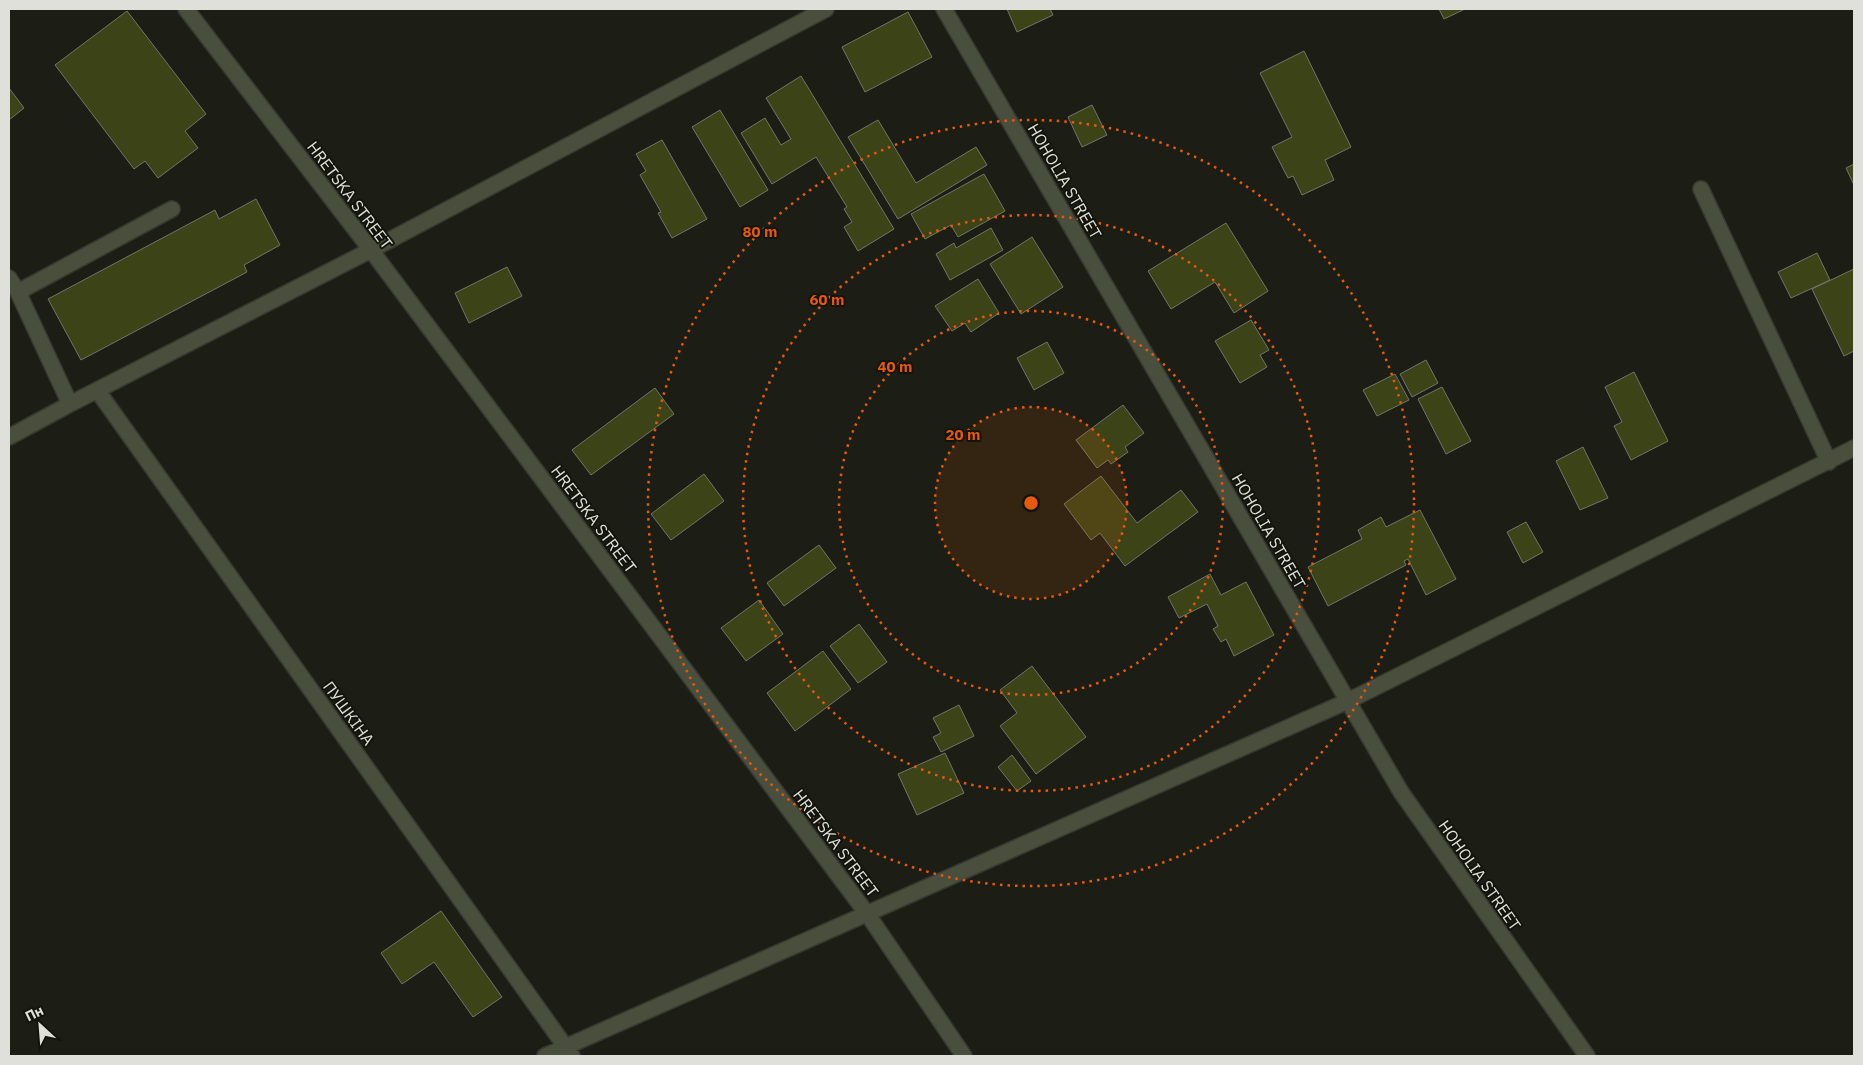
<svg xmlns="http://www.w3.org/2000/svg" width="1863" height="1065" viewBox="0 0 1863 1065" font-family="'IBM Plex Sans',sans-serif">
<rect width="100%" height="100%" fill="#1c1e15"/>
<path fill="#3b4317" stroke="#72756a" d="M1007,9H1050L1053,15L1017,32Z
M1439,9H1465L1444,19Z
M127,11L206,114L185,131L198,148L158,178L145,161L134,169L55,65Z
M908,12L932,57L865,92L842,47Z
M1304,51L1351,147L1325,160L1334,180L1302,195L1293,176L1288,178L1272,147L1292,137L1260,73Z
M801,76L894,229L858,251L844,227L852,222L844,209L847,207L816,157L772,184L741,133L765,118L781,145L791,139L766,98Z
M9,88L24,108L9,120Z
M1092,105L1107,135L1082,147L1068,117Z
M720,110L768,190L740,207L692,127Z
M878,120L916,183L976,147L987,165L898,219L848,137Z
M662,140L707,219L672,238L658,213L661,212L640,175L646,171L636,154Z
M1854,164V185L1846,168Z
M984,174L1005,211L958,237L951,225L925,239L911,214Z
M256,199L280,245L244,265L247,272L81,360L48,299L215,210L219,219Z
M1226,223L1268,291L1234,313L1215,282L1171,309L1148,271Z
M991,228L1003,250L950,280L936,254L954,243L956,248Z
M1032,237L1063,287L1021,314L990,264Z
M1817,253L1830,280L1791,298L1778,272Z
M507,267L522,296L469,323L455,293Z
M1854,269V351L1844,356L1812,289Z
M978,279L999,313L971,332L965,323L952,331L935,306Z
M1251,320L1269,350L1260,355L1267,367L1240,383L1215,341Z
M1047,342L1064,373L1034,390L1017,358Z
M1426,360L1438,383L1412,397L1400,374Z
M1634,372L1668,441L1631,460L1614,426L1622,422L1605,387Z
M1395,374L1409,400L1377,416L1363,390Z
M1442,387L1471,441L1446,454L1418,399Z
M655,388L674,414L591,475L572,450Z
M1123,405L1144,433L1125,447L1128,452L1111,464L1108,460L1097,468L1076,440Z
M1583,447L1608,498L1580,510L1556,461Z
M704,474L724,501L671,540L651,514Z
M1101,476L1137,523L1181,490L1198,512L1125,566L1100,533L1091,540L1064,504Z
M1420,510L1456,579L1426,595L1408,559L1404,561L1406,565L1328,606L1308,567L1362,539L1358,530L1381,517L1386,527Z
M1526,522L1543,552L1523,563L1507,532Z
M819,545L836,568L784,606L767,583Z
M1210,574L1221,595L1246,582L1274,635L1234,656L1226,639L1221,642L1213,629L1218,626L1207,604L1179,618L1168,597Z
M759,600L783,634L746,661L721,628Z
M859,624L887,662L858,683L830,646Z
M823,651L851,689L795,731L767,693Z
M1032,666L1086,737L1036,774L1000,726L1017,713L1000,690Z
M959,705L974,736L941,752L933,737L941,733L933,718Z
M945,753L964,793L917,815L898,774Z
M1012,755L1031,781L1017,791L998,767Z
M441,911L502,997L473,1017L434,962L402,984L381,953Z"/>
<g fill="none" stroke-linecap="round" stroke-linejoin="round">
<g stroke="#373931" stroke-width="18">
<path id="minor" d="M186,9L371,250L868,915L964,1056
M944,9L1401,792L1587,1056
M1701,189L1829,462
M9,278L18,292L70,404
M18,292L172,209
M97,390L572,1056
M9,437L70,404L371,250L826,9
M545,1056L1348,701L1854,448"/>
</g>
<use href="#minor" stroke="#4a4e3c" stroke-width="15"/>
</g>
<circle cx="1031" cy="503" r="96" fill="#e8590c" fill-opacity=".12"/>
<g fill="none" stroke="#e8590c" stroke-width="2.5" stroke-dasharray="2.5 5">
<circle cx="1031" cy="503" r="96"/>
<circle cx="1031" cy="503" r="192"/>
<circle cx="1031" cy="503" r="288"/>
<circle cx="1031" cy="503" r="383"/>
</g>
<g text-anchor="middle" stroke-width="4" stroke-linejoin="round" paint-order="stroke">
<g font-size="16" fill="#dfe0da" stroke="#13150c">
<text transform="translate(1065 181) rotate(60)" y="6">HOHOLIA STREET</text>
<text transform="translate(350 195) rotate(53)" y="6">HRETSKA STREET</text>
<text transform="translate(594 519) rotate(53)" y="6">HRETSKA STREET</text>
<text transform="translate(1269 531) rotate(60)" y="6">HOHOLIA STREET</text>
<text transform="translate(349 713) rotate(54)" y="6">ПУШКІНА</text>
<text transform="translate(836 843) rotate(53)" y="6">HRETSKA STREET</text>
<text transform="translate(1480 875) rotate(55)" y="6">HOHOLIA STREET</text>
</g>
</g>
<circle cx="1031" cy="503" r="8" fill="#e8590c" stroke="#13150c" stroke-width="2.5"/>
<g font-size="15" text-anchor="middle" font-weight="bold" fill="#e8590c" stroke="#13150c" stroke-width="4" stroke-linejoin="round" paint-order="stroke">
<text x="760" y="237">80 m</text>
<text x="827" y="305">60 m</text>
<text x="895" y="372">40 m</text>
<text x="963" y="440">20 m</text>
</g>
<rect width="1863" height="1065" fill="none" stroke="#dfe0da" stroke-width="20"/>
<g transform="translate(40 1025) rotate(334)" stroke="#13150c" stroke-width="4" paint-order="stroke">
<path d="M0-4L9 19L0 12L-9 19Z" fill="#dfe0da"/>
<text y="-8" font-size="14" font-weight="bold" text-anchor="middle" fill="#dfe0da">Пн</text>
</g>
</svg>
